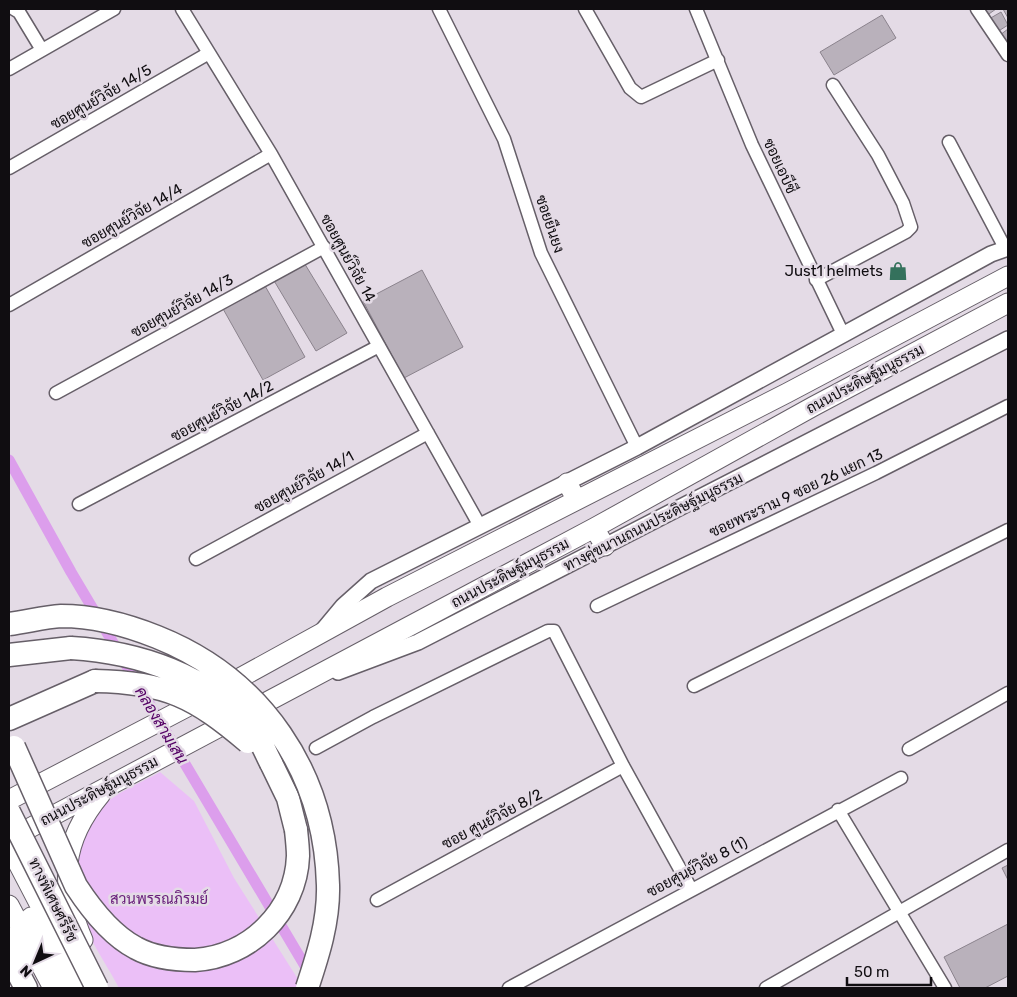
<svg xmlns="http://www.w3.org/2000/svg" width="1017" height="997" viewBox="0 0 1017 997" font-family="Rubik,Sarabun,sans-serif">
<rect width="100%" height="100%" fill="#e4dbe6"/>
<path fill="#ebbff7" d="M160,772L194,801L234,878L301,984L299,988H119C109,968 89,940 83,920C73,886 73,842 96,813C111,794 139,784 160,772Z"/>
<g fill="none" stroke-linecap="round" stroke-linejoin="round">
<path stroke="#dc9eec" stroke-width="11" d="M9,460L71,572L311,976"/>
</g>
<path fill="#b9b1bb" stroke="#8b838d" d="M981,9H996L986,16Z
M1003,9H1008V18Z
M1001,12L1008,25L997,32L989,19Z
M882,15L896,38L834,75L820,52Z
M1008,29V47L1000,35Z
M303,261L347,333L316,351L273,279Z
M422,270L463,347L404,378L363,301Z
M264,284L305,357L263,380L222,307Z
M1008,865V880L1002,868Z
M1008,924V976L985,988H960L944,957Z"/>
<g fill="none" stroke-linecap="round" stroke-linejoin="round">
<g stroke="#665f68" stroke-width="15">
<path id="minor" d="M14,9L19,12L42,50
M182,9L271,154L480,526
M439,9L504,139L541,253L637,447
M585,9L630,88L641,97L718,60
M696,9L752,145L843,334
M977,9L1008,55
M9,69L114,9
M949,142L1005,248
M9,168L209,53
M816,280L906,232L911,227L903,203L878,155L833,85
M9,305L271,154
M56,393L324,247
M79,504L379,346
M196,559L428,433
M597,606L876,473L1008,406
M694,686L1008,530
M316,748L373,717L548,631H554L623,766L691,889
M909,749L1008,693
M838,810L945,988
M377,900L623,766
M509,988L901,778
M766,988L1008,850"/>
</g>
<g stroke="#665f68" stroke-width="18">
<path id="tertiary" d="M323,630L343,606L371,581L637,447L991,254L1008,248
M338,672L418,642L1008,339"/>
</g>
<g stroke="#665f68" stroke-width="21">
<path id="primary" d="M567,483L577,500
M594,528L605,546
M9,800L187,707L387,597L787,393L1008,276
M9,839L594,528L814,406L1008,303
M9,846L83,988
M9,905L53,988
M31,917L68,988
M9,937L24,967
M83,940C59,884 61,842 101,794"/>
</g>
<g stroke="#665f68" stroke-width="25">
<path id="motorway" d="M9,655L71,648
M9,719L95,681
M271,763L288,798L296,830
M9,956L26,988"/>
</g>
<use href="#minor" stroke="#fff" stroke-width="12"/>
<use href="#tertiary" stroke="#fff" stroke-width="15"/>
<use href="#primary" stroke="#fff" stroke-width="19"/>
<use href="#motorway" stroke="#fff" stroke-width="22"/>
<g stroke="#665f68" stroke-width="25" stroke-linecap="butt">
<path id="motorway-bridge" d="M9,624C26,622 44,617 61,616C93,616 127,625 157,637C262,679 325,772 328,885C329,921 318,955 307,988
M71,648C138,652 209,675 253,729C260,738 265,752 271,763
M95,681C166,682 195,697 248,742
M14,747L76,886C91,909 111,935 136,948C154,958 176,960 195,960C249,957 296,912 298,856C298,848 297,839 296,830
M9,812L97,988"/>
</g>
<use href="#motorway-bridge" stroke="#fff" stroke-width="22"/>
</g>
<defs>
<g id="shop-bare" transform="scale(1.5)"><path d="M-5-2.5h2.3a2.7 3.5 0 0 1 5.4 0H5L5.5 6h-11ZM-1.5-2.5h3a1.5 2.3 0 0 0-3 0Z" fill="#34715c" stroke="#e4dbe6" stroke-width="2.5" paint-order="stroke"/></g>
</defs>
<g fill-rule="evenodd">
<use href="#shop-bare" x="898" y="271"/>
</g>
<g text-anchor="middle" stroke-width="5" stroke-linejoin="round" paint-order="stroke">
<g font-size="15" fill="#100d11" stroke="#e4dbe6">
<text transform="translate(101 97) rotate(-30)" y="5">ซอยศูนย์วิจัย 14/5</text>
<text transform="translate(780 166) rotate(65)" y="5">ซอยเอบีซี</text>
<text transform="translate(132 216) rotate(-30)" y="5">ซอยศูนย์วิจัย 14/4</text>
<text transform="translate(550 224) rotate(71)" y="5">ซอยยืนยง</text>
<text transform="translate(348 258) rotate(61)" y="5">ซอยศูนย์วิจัย 14</text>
<text transform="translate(182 306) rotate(-29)" y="5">ซอยศูนย์วิจัย 14/3</text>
<text transform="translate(865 379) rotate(-28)" y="5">ถนนประดิษฐ์มนูธรรม</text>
<text transform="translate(222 411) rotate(-28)" y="5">ซอยศูนย์วิจัย 14/2</text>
<text transform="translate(304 482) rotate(-29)" y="5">ซอยศูนย์วิจัย 14/1</text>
<text transform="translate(796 493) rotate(-25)" y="5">ซอยพระราม 9 ซอย 26 แยก 13</text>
<text transform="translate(653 522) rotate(-27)" y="5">ทางคู่ขนานถนนประดิษฐ์มนูธรรม</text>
<text transform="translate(510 573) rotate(-28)" y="5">ถนนประดิษฐ์มนูธรรม</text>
<text transform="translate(99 791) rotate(-28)" y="5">ถนนประดิษฐ์มนูธรรม</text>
<text transform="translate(492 819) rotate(-28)" y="5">ซอย ศูนย์วิจัย 8/2</text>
<text transform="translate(697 867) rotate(-28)" y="5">ซอยศูนย์วิจัย 8 (1)</text>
<text transform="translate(53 900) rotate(64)" y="5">ทางพิเศษศรีรัช</text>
</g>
<g font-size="15" fill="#100d11" stroke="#e4dbe6" text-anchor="end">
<text x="883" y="276">Just1 helmets</text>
</g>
<g font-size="15" fill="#681d7a" stroke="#e4dbe6">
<text x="159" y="904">สวนพรรณภิรมย์</text>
</g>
<g font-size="16" font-style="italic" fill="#540065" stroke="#e4dbe6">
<text transform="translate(162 725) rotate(59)" y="6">คลองสามเสน</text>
</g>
</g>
<rect width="1017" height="997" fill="none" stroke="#100d11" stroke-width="20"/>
<g transform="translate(35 962) rotate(224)" stroke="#e4dbe6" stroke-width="4" paint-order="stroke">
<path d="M0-4L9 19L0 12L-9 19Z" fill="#100d11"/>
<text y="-8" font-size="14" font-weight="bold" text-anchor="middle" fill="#100d11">N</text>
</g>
<path d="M847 977v8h84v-8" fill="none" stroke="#100d11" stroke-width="2.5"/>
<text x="854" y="977" font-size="15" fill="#100d11" stroke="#e4dbe6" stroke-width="4" paint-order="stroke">50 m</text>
</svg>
